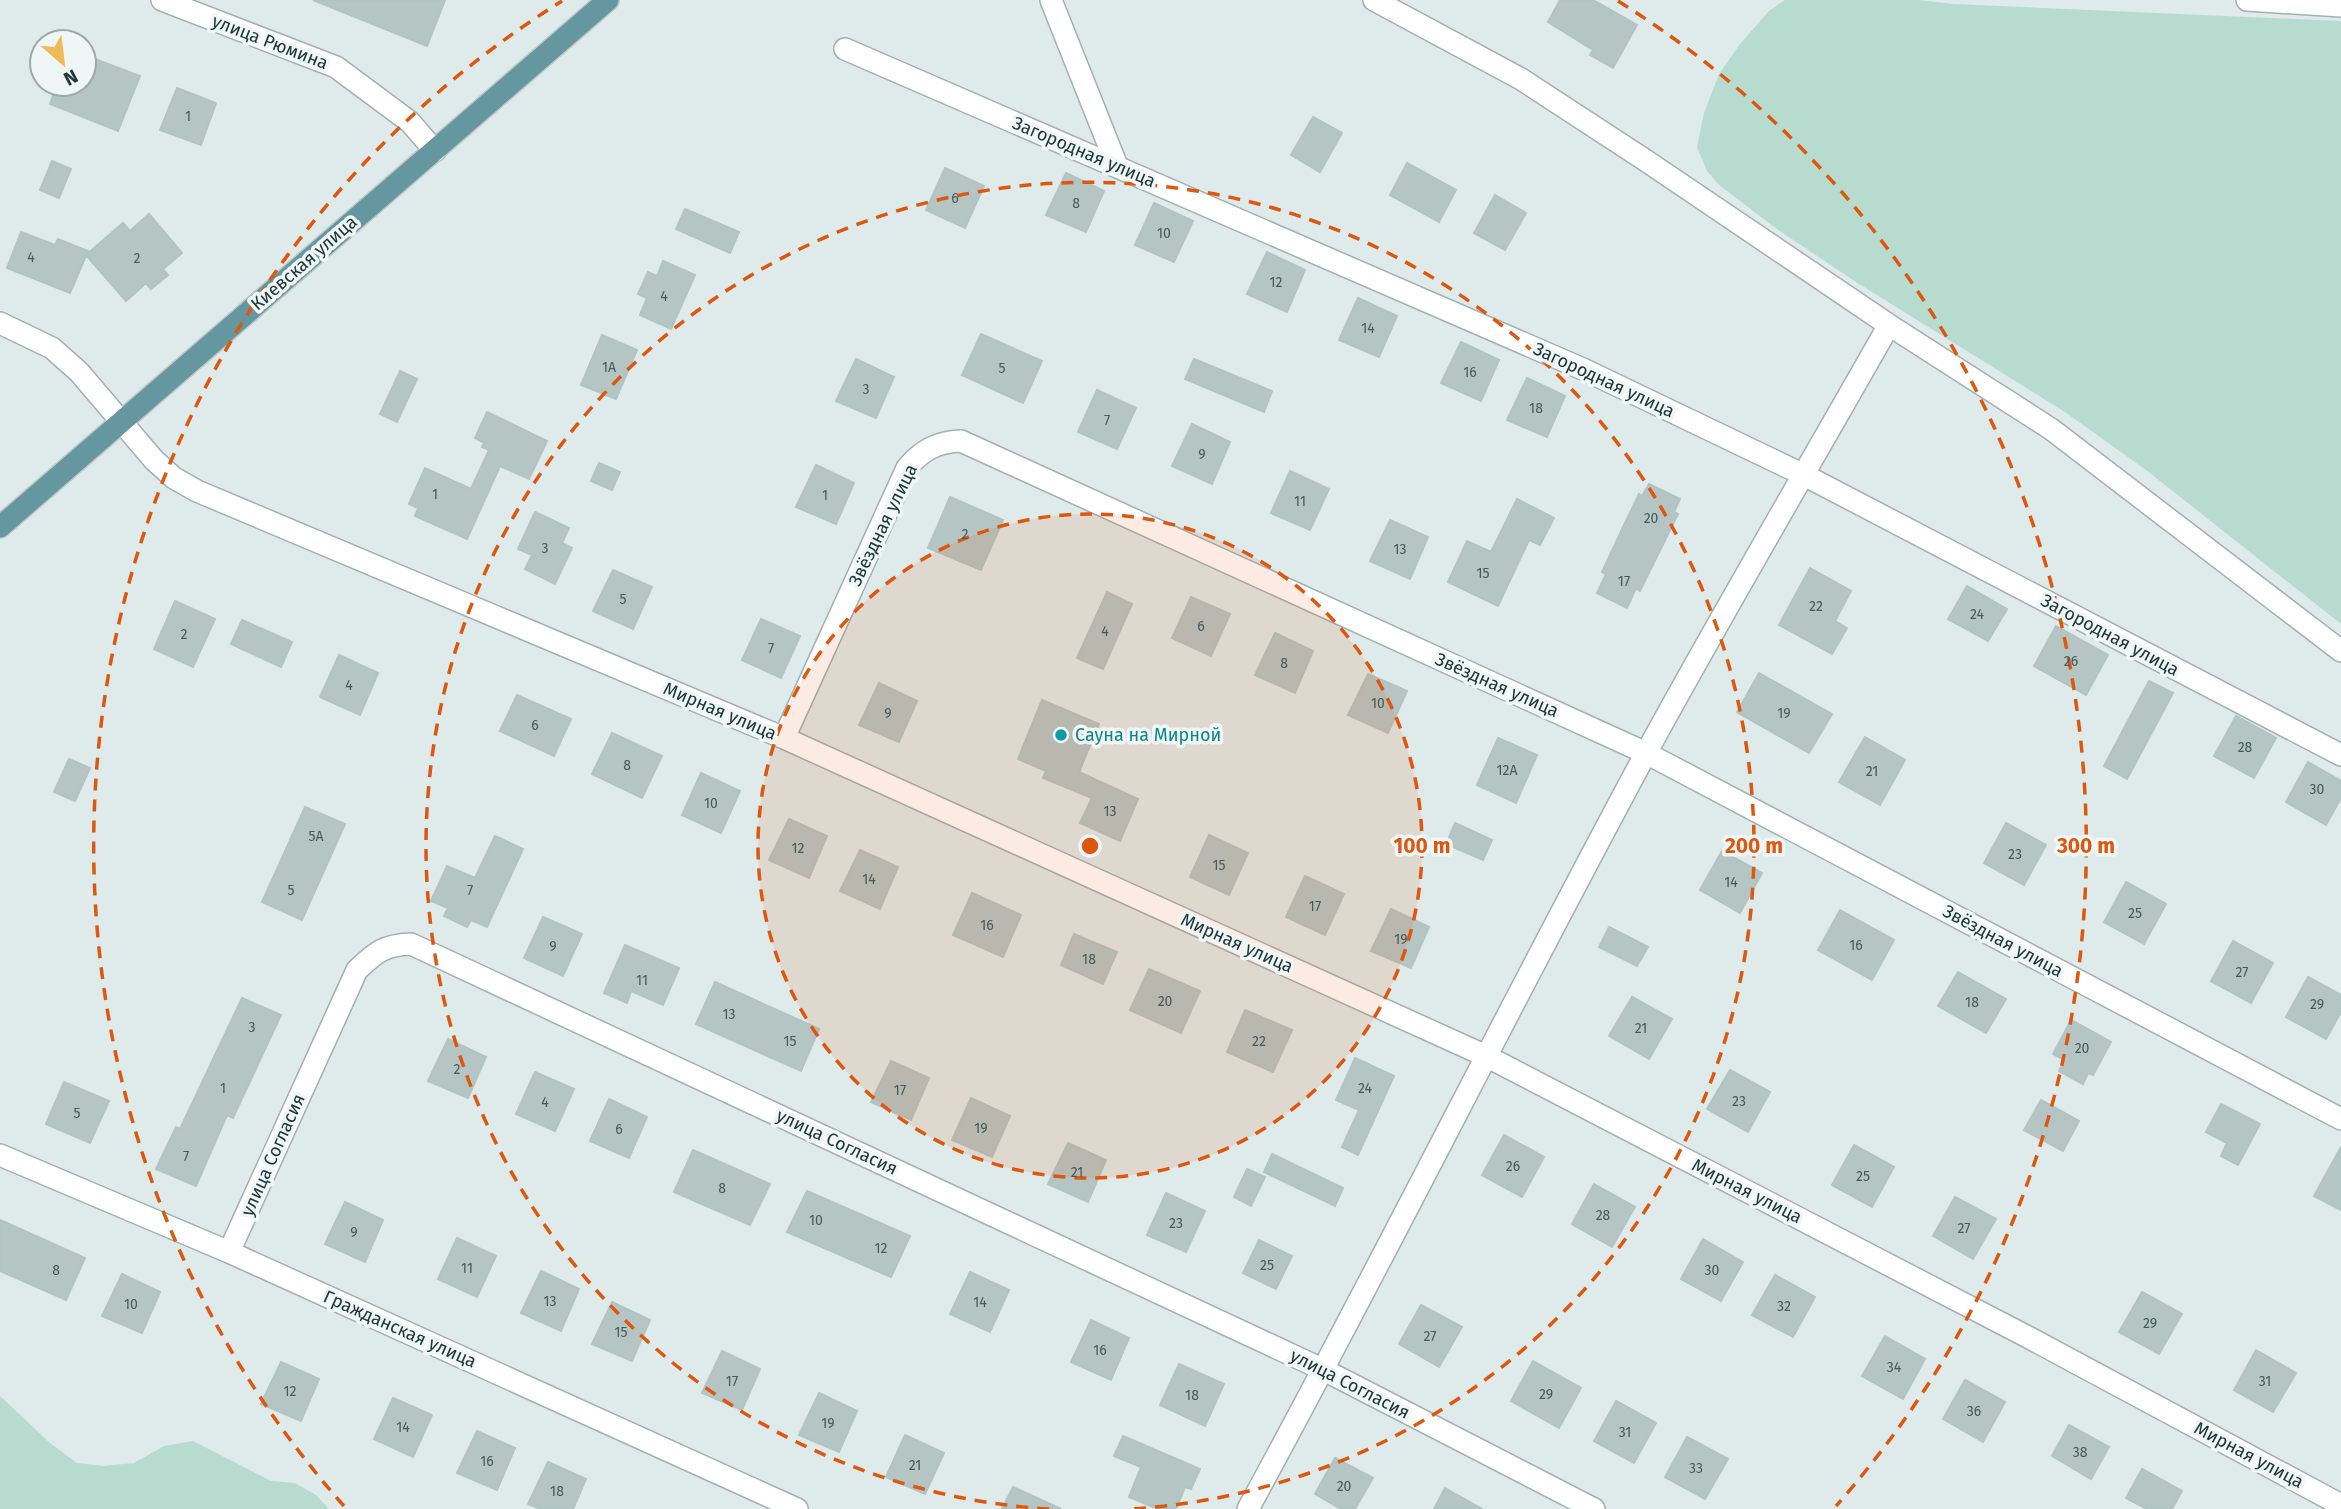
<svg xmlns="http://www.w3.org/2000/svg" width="2341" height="1509" viewBox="0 0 2341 1509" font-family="'Fira Sans',sans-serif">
<rect width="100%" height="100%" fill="#dfeaea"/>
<path fill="#b8dbd0" d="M1785,0H1918L1953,4L2341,21V624L2146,470L2065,412L1856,282L1774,227L1718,184L1707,171L1697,147L1704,113L1719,74L1740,44L1769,11Z
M0,1396L50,1443L77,1463L103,1466L134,1463L164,1446L193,1441L271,1481L295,1483L316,1495L329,1509H0Z"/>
<path fill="#b4c5c4" stroke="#b1c3c3" stroke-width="2" d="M313,0H445L427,46Z
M1560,0H1593L1637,25L1613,68L1590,55L1593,50L1548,22Z
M84,55L140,76L118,131L50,104L57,84H84Z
M177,88L216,103L201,145L160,130Z
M1313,117L1342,133L1320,172L1291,155Z
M52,161L71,169L59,198L40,190Z
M1407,163L1456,190L1439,222L1390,195Z
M945,168L984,186L965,228L926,210Z
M1066,173L1104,191L1086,232L1046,215Z
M1495,195L1526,213L1505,250L1474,233Z
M1154,203L1193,221L1174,262L1135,245Z
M685,209L739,232L730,253L676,229Z
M149,214L182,253L163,269L168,275L151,289L146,283L126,301L86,255L123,223L130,231Z
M21,232L55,245L58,239L88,251L70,293L7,268Z
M1267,252L1305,270L1287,312L1247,294Z
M663,261L695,275L671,329L640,315L647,298L638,294L648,272L657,276Z
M1358,298L1397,316L1379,357L1339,340Z
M981,334L1042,361L1023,403L962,375Z
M602,335L637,350L616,399L581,385Z
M1461,342L1499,360L1481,401L1441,383Z
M856,359L894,377L876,418L836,401Z
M1194,359L1272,391L1264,412L1185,379Z
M400,371L417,379L397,422L380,414Z
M1527,378L1565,396L1547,437L1507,420Z
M1097,390L1136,408L1117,449L1078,432Z
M487,412L547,441L529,479L500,466L467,539L415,516L418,508L409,504L425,468L471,489L489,450L482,447L484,443L475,438Z
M1192,424L1230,442L1212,484L1172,466Z
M599,463L620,472L612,490L591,481Z
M816,465L854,483L836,524L796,507Z
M1290,471L1329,489L1310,530L1271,513Z
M1649,484L1680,499L1674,512L1678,514L1640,591L1636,588L1627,608L1597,593L1606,574L1602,572L1625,523L1639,494L1642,496Z
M950,497L1003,520L981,570L928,548Z
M1517,499L1554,518L1540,545L1529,540L1498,606L1448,582L1467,541L1491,552Z
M535,512L569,528L562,543L572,548L555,584L525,569L532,555L518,549Z
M1390,520L1428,537L1410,579L1370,561Z
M1810,568L1851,591L1835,621L1847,628L1832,654L1779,625Z
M613,570L652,587L633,629L593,611Z
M1967,586L2007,609L1988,641L1948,619Z
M1107,592L1132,604L1103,669L1077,658Z
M1191,597L1230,614L1211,656L1172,638Z
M175,601L215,619L193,667L154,649Z
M761,619L800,636L781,678L742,660Z
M242,620L292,642L281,667L231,644Z
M2056,626L2108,655L2086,695L2034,666Z
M1275,633L1313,651L1295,693L1255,675Z
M339,655L378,673L360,715L320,697Z
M1759,673L1832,714L1809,753L1737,712Z
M1368,674L1407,691L1388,733L1348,715Z
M2149,681L2173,693L2127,779L2104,766Z
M879,683L917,701L899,742L859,725Z
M517,695L571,719L554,756L500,731Z
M1042,700L1099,724L1079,772L1138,799L1120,841L1080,823L1092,798L1043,778L1046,771L1018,759Z
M2236,716L2276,738L2254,778L2214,756Z
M612,733L662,756L642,798L592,774Z
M1865,737L1905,760L1880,805L1839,782Z
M1498,738L1537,755L1516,803L1477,785Z
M69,759L90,768L75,801L54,792Z
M2308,762L2341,781V798L2326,825L2286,802Z
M701,773L740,791L721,833L682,815Z
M305,807L345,824L302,920L262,902Z
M789,819L827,836L809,878L769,860Z
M1455,823L1492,840L1483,860L1446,844Z
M2006,823L2046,845L2024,885L1984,863Z
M1209,835L1248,853L1229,895L1190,877Z
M495,836L523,849L487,927L471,920L467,927L444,916L448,908L431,901L447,866L475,878Z
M860,850L898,867L880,909L840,891Z
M1722,851L1762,873L1740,913L1700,890Z
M1305,876L1344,894L1325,935L1286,917Z
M2126,882L2166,904L2144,944L2104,922Z
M972,893L1021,915L1003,957L953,935Z
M1391,909L1429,927L1411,968L1371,951Z
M1840,910L1894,940L1872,980L1818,950Z
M543,917L582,934L563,976L524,958Z
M1609,927L1648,947L1637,966L1599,947Z
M1074,934L1117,952L1103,984L1061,965Z
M2233,941L2273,963L2251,1003L2211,981Z
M625,945L679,968L663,1005L631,991L627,1003L604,993Z
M1149,969L1200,991L1181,1033L1130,1010Z
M1958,972L2006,999L1986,1033L1938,1006Z
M2308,977L2341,995V1012L2326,1039L2286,1017Z
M715,982L819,1029L801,1071L696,1024Z
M1632,997L1672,1019L1649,1059L1609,1036Z
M242,998L281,1015L233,1118L227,1115L196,1186L156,1169L176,1127L180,1129Z
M1245,1010L1292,1030L1273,1072L1227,1052Z
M2071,1020L2111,1042L2093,1075L2088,1073L2083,1084L2059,1071L2065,1060L2053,1054Z
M448,1039L486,1057L468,1098L428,1081Z
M1355,1058L1394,1076L1358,1155L1342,1147L1359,1110L1336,1100Z
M891,1061L929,1078L911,1120L871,1102Z
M1730,1070L1770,1092L1748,1132L1707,1109Z
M535,1072L574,1089L555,1131L516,1114Z
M64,1082L109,1101L90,1143L46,1124Z
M971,1098L1010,1116L992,1157L952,1140Z
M609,1099L647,1117L629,1158L590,1141Z
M2041,1100L2079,1121L2063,1151L2024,1130Z
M2221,1104L2260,1124L2238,1165L2221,1156L2227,1143L2206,1132Z
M1504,1135L1544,1157L1522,1197L1482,1175Z
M1068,1143L1106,1160L1088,1202L1048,1184Z
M1854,1145L1894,1167L1872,1207L1832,1185Z
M2341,1147V1210L2314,1196Z
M693,1150L770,1184L750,1225L674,1192Z
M1272,1154L1343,1188L1335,1206L1264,1172Z
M1247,1169L1265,1177L1251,1206L1234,1197Z
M1594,1184L1635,1207L1612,1247L1572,1224Z
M807,1191L910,1236L891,1277L787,1232Z
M1166,1193L1205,1211L1186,1252L1147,1235Z
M1955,1197L1996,1219L1973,1259L1933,1236Z
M345,1202L383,1220L365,1262L325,1244Z
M0,1220L85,1258L66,1300L0,1271Z
M457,1238L496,1256L477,1297L438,1279Z
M1703,1239L1743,1262L1721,1301L1681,1279Z
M1259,1240L1292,1256L1276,1289L1243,1273Z
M541,1271L579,1289L561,1331L521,1313Z
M970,1272L1009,1290L990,1332L950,1314Z
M122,1274L160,1292L142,1333L102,1316Z
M1775,1275L1815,1297L1793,1337L1752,1315Z
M2142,1292L2182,1314L2159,1354L2119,1332Z
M612,1302L650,1320L632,1361L592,1344Z
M1421,1305L1462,1327L1439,1367L1399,1344Z
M1091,1320L1129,1338L1111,1380L1071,1362Z
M1885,1336L1925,1359L1903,1399L1862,1376Z
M2256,1350L2296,1373L2273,1412L2234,1390Z
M722,1351L760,1369L742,1410L702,1393Z
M1533,1361L1581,1388L1559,1428L1511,1401Z
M281,1362L319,1379L301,1421L261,1404Z
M1179,1364L1224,1384L1205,1426L1160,1405Z
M1965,1380L2005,1402L1983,1442L1943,1419Z
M819,1393L857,1411L839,1452L799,1435Z
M393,1398L432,1415L413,1457L374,1439Z
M1616,1401L1656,1423L1634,1463L1594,1441Z
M2069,1425L2109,1447L2091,1479L2052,1456Z
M477,1431L515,1448L497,1490L457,1473Z
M905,1435L944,1453L925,1494L886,1477Z
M1123,1436L1200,1469L1191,1489L1185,1487L1176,1509H1158L1129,1497L1141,1467L1114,1456Z
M1687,1437L1728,1459L1705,1499L1665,1477Z
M1335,1458L1373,1478L1355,1509H1341L1315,1494Z
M548,1462L586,1479L573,1509H541L528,1504Z
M2142,1469L2182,1491L2172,1509H2147L2126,1498Z
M1013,1487L1061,1509H1002Z
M1445,1488L1482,1509H1434Z"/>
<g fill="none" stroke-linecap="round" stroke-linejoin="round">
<g stroke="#a2b0b2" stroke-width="24">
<path id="minor" d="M162,0L336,67L410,122L435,151
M1051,0L1117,166
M1374,0L1521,79L1645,160L1889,325L2051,429L2341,651
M2247,0L2341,6
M845,49L1585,370L1804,475L2341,755
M0,323L52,348L79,372L154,460L174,478L197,491L784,738L1486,1056L2026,1336L2341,1505
M784,738L907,468C922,450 937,442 961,441L1646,753L2341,1119
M0,1155L229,1252L797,1509
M229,1252L357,970C376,952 384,945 411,944L1324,1370L1594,1509
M1248,1509C1384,1260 1510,1005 1645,755C1724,610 1808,468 1889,325"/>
</g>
<g stroke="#c1c7c8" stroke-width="24">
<path id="major" d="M0,527L608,0"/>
</g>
<use href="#minor" stroke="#fff" stroke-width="21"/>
<use href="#major" stroke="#64979f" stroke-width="21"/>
</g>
<circle cx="1090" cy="846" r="332" fill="#de570e" fill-opacity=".12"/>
<g fill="none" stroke="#de570e" stroke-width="3.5" stroke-dasharray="12 9">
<circle cx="1090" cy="846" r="332"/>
<path d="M1049 1509A664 664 0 1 1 1131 1509"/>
<path d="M344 1506A996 996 0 0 1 562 1M1618 1A996 996 0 0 1 1836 1506"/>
</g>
<circle fill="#0f9aa8" stroke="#eff7f6" stroke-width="2.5" cx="1061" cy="735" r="7"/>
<g text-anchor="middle" stroke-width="7" stroke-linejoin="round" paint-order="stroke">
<g font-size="14" fill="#455a5c">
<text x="188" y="121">1</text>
<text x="955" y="203">6</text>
<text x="1076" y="208">8</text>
<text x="1164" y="238">10</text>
<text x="31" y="262">4</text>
<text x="137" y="263">2</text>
<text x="1276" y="287">12</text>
<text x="664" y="301">4</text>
<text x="1368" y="333">14</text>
<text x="609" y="372">1А</text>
<text x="1002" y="373">5</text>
<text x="1470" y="377">16</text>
<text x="866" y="394">3</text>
<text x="1536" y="413">18</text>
<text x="1107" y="425">7</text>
<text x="1202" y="459">9</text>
<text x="435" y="499">1</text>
<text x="825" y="500">1</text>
<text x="1300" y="506">11</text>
<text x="1651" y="523">20</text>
<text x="965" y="539">2</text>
<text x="545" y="553">3</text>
<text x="1400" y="554">13</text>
<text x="1483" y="578">15</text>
<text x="1624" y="586">17</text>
<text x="623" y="604">5</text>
<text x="1816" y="611">22</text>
<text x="1977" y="619">24</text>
<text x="1201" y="631">6</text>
<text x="1105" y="636">4</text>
<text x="184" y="639">2</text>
<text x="771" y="653">7</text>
<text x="2071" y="666">26</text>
<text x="1284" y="668">8</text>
<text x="349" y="690">4</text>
<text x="1378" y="708">10</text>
<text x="888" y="718">9</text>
<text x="1784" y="718">19</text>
<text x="535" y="730">6</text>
<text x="2245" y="752">28</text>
<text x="627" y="770">8</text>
<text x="1507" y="775">12А</text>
<text x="1872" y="776">21</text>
<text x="2317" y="794">30</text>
<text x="711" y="808">10</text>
<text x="1110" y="816">13</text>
<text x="316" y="841">5А</text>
<text x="798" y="853">12</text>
<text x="2015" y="859">23</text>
<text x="1219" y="870">15</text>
<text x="869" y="884">14</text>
<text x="1731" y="887">14</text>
<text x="291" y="895">5</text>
<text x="470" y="895">7</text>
<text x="1315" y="911">17</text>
<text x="2135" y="918">25</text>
<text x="987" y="930">16</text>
<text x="1401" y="944">19</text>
<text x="1856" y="950">16</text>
<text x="553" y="951">9</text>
<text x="1089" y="964">18</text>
<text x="2242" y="977">27</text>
<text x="642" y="985">11</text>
<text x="1165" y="1006">20</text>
<text x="1972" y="1007">18</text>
<text x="2317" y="1009">29</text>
<text x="729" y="1019">13</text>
<text x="252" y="1032">3</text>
<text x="1641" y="1033">21</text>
<text x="790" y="1046">15</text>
<text x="1259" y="1046">22</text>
<text x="2082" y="1053">20</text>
<text x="457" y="1074">2</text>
<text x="223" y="1093">1</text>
<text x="1365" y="1093">24</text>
<text x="900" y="1095">17</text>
<text x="1739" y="1106">23</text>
<text x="545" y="1107">4</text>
<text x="77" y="1118">5</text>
<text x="981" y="1133">19</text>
<text x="619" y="1134">6</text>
<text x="186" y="1161">7</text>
<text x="1513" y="1171">26</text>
<text x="1077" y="1177">21</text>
<text x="1863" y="1181">25</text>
<text x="722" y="1193">8</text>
<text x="1603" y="1220">28</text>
<text x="816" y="1225">10</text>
<text x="1176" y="1228">23</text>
<text x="1964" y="1233">27</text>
<text x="354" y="1237">9</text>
<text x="881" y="1253">12</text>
<text x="1267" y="1270">25</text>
<text x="467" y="1273">11</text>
<text x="56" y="1275">8</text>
<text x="1712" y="1275">30</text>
<text x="550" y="1306">13</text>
<text x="980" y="1307">14</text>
<text x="131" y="1309">10</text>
<text x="1784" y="1311">32</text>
<text x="2150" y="1328">29</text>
<text x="621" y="1337">15</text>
<text x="1430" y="1341">27</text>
<text x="1100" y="1355">16</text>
<text x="1894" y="1372">34</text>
<text x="732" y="1386">17</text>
<text x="2265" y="1386">31</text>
<text x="290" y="1396">12</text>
<text x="1546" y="1399">29</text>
<text x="1192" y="1400">18</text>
<text x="1974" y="1416">36</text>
<text x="828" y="1428">19</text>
<text x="403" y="1432">14</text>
<text x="1625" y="1437">31</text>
<text x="2080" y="1457">38</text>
<text x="487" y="1466">16</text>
<text x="915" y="1470">21</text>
<text x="1696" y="1473">33</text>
<text x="1344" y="1491">20</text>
<text x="557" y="1496">18</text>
</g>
<g font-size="18" fill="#20363a" stroke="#eff7f6">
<text transform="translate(270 42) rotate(21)" y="6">улица Рюмина</text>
<text transform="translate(1084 152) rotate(23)" y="6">Загородная улица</text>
<text transform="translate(304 263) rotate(-41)" y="6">Киевская улица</text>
<text transform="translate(1604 380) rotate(25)" y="6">Загородная улица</text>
<text transform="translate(883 525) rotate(-64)" y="6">Звёздная улица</text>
<text transform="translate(2110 635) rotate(28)" y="6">Загородная улица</text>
<text transform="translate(1497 685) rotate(24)" y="6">Звёздная улица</text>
<text transform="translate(720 711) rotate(23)" y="6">Мирная улица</text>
<text transform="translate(2003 941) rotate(28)" y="6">Звёздная улица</text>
<text transform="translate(1237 943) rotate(24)" y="6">Мирная улица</text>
<text transform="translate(837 1142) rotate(25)" y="6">улица Согласия</text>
<text transform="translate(273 1155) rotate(-66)" y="6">улица Согласия</text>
<text transform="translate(1747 1191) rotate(27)" y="6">Мирная улица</text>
<text transform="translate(400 1329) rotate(24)" y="6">Гражданская улица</text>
<text transform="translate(1350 1384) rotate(27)" y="6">улица Согласия</text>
<text transform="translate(2249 1455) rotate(28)" y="6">Мирная улица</text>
</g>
<g font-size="18" fill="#0d838f" stroke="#eff7f6" text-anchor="start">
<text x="1075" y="741">Сауна на Мирной</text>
</g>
</g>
<circle cx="1090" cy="846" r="10" fill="#de570e" stroke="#eff7f6" stroke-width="3.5"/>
<g font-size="21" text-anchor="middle" font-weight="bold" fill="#de570e" stroke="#eff7f6" stroke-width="7" stroke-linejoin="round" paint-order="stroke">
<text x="1422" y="853">100 m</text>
<text x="1754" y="853">200 m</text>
<text x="2086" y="853">300 m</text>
</g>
<g transform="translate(63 63) rotate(152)"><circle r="33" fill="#eff7f6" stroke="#9caaab" stroke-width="2"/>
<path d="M0-5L12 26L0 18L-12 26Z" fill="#f0ba57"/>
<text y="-10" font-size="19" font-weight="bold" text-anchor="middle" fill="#20363a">N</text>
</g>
</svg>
